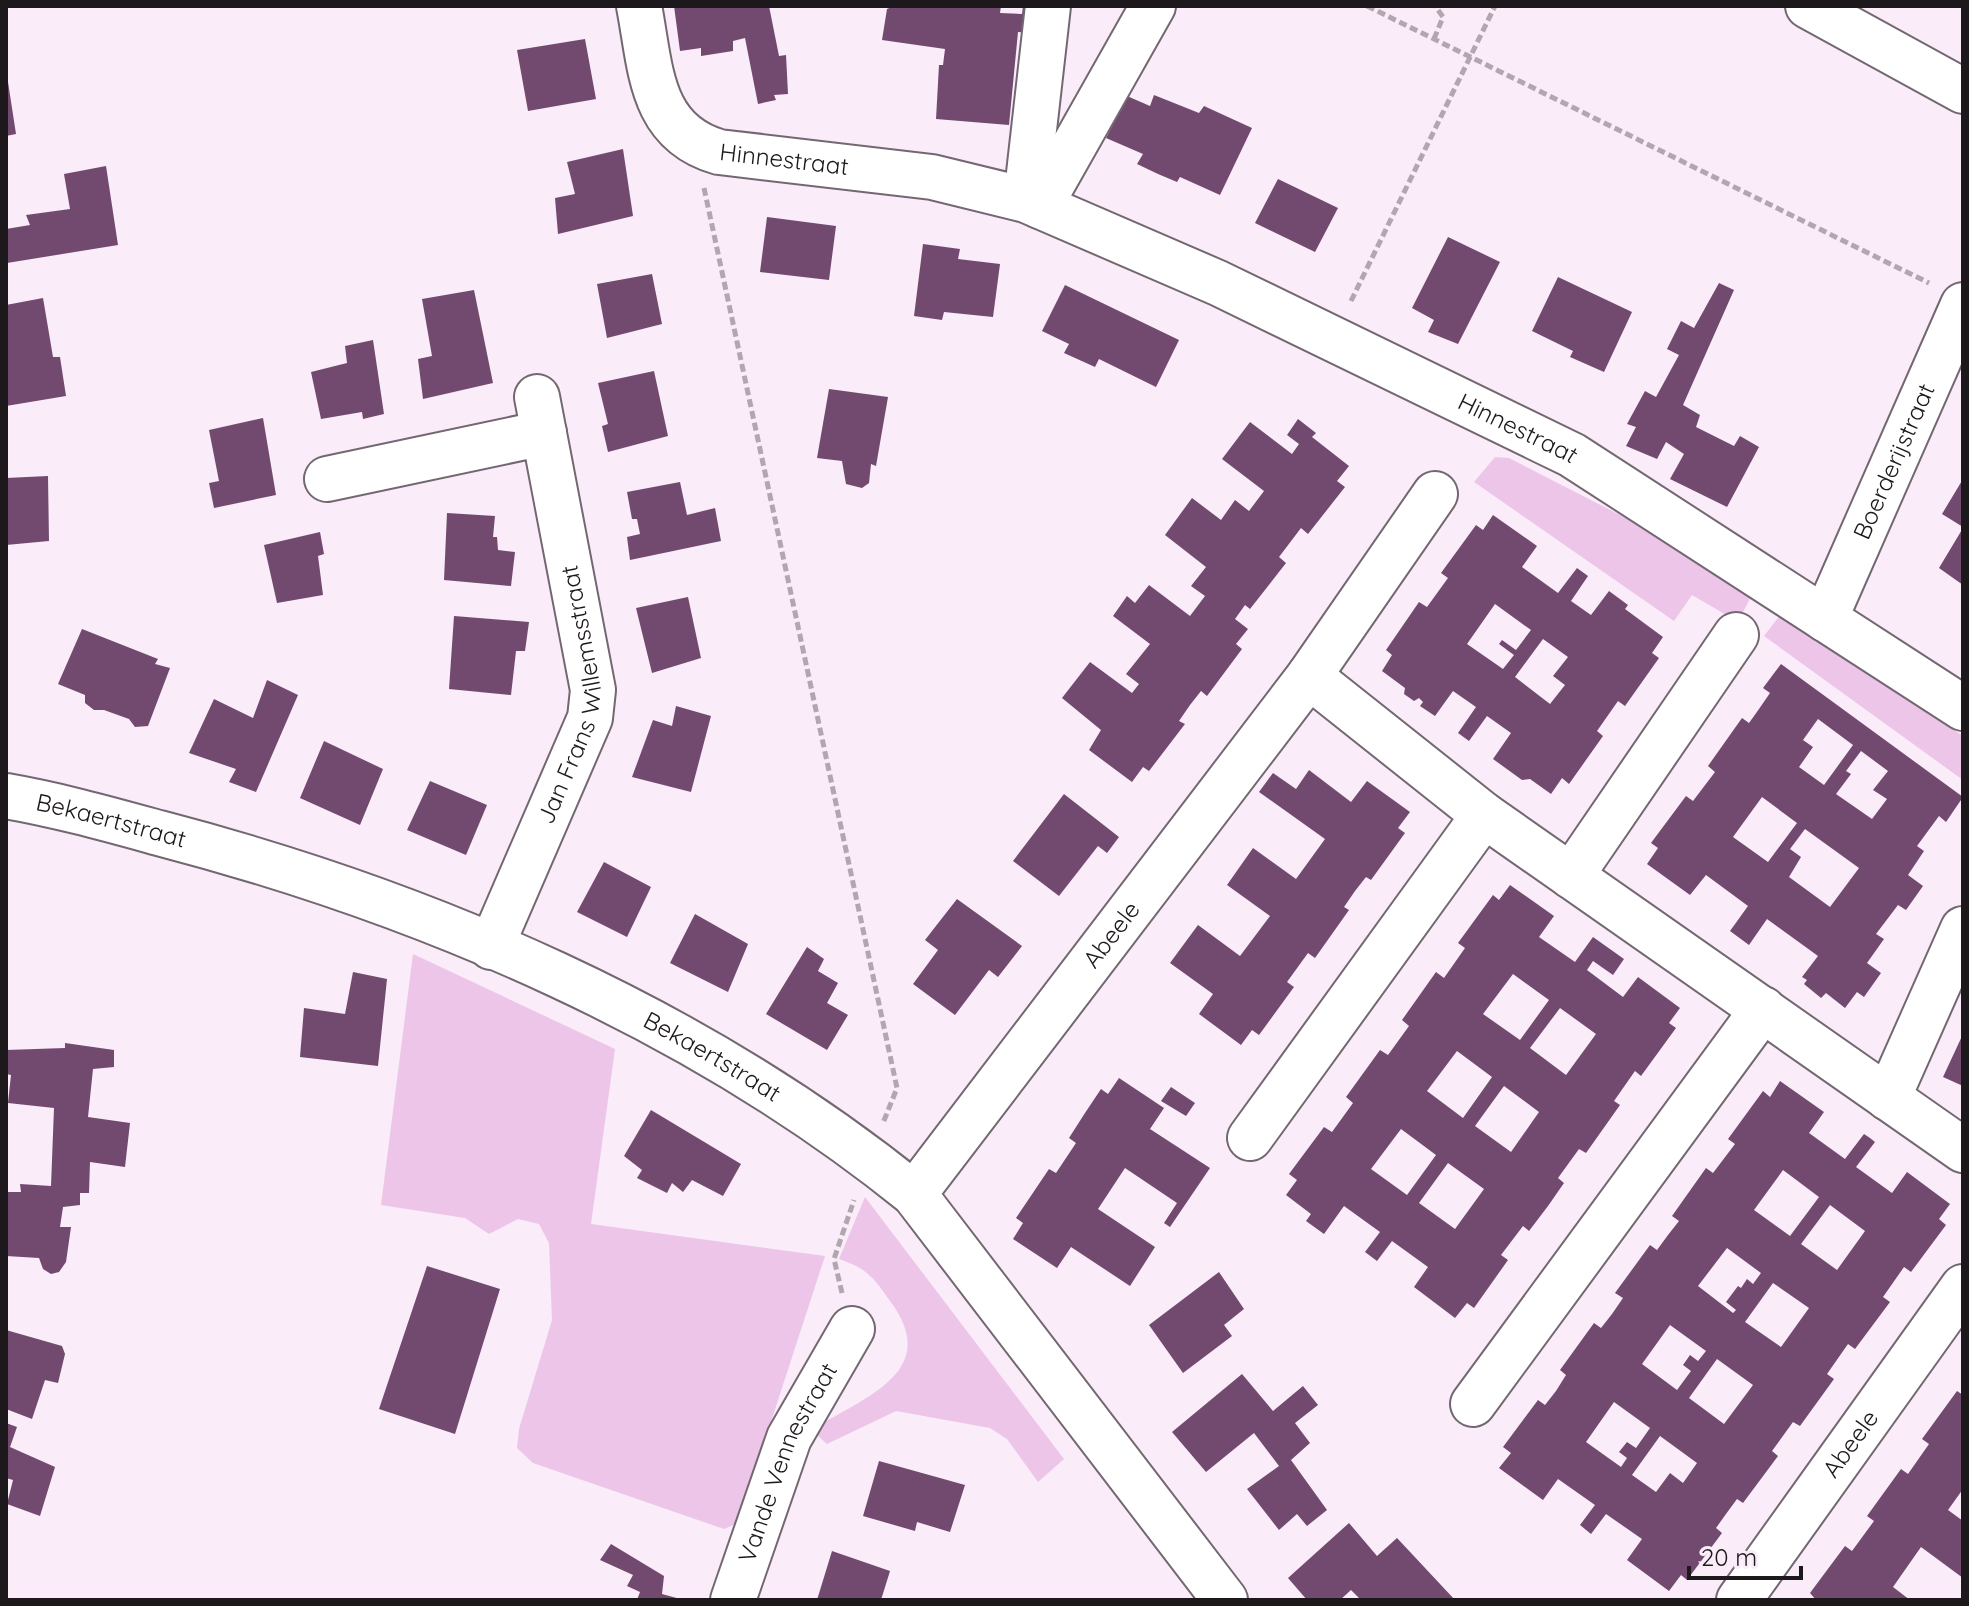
<svg xmlns="http://www.w3.org/2000/svg" width="1969" height="1606" viewBox="0 0 1969 1606" font-family="Quicksand,sans-serif">
<rect width="100%" height="100%" fill="#faecf8"/>
<path fill="#edc5e9" d="M1495,457L1509,458L1663,537L1753,593L1743,612L1728,616L1692,595L1674,621L1474,482Z
M1781,614L1963,736V780L1764,636Z
M413,954L615,1049L591,1224L825,1256L738,1523L724,1529L533,1463L517,1448L519,1429L552,1320L549,1243L539,1224L518,1219L489,1234L465,1218L381,1205Z
M865,1197L1064,1459L1038,1482L1007,1439L990,1428L896,1411L827,1444L816,1434L823,1423C873,1394 940,1367 890,1301C873,1277 868,1269 839,1259Z"/>
<path fill="#724a6f" fill-rule="evenodd" d="M674,6H769L779,56L786,55L788,94L774,95L776,100L758,104L745,38L733,41V51L701,56V48L680,51Z
M894,6H1001L1000,13L1022,14L1023,6H1036L1033,33L1018,32L1009,125L936,119L939,65H943L945,49L882,40L887,9Z
M585,39L596,99L528,111L517,50Z
M6,69L16,134L6,136Z
M1154,95L1199,113L1204,106L1252,128L1220,195L1180,177L1177,182L1158,174L1137,164L1143,154L1106,138L1127,96L1150,106Z
M623,149L633,216L558,234L555,198L575,194L567,162Z
M106,166L118,245L7,263L6,229L30,225L26,215L70,209L64,174Z
M1278,179L1338,208L1315,252L1255,223Z
M767,217L836,226L829,280L760,272Z
M1448,237L1500,262L1458,344L1428,332L1434,320L1412,308Z
M923,244L960,249L958,259L1000,264L993,317L944,312L942,320L914,316Z
M652,274L662,324L607,338L597,284Z
M1558,277L1632,312L1604,372L1570,357L1573,351L1532,331Z
M1719,283L1734,290L1683,405L1700,415L1696,427L1734,446L1740,436L1759,447L1727,507L1670,479L1684,454L1666,442L1657,459L1626,446L1636,427L1627,424L1645,391L1656,397L1679,355L1667,349L1681,321L1694,328Z
M1065,285L1179,340L1156,387L1099,359L1095,367L1064,353L1069,344L1042,331Z
M474,290L493,383L423,399L418,359L432,356L422,299Z
M43,298L53,357H60L66,396L6,406V305Z
M373,340L384,414L363,419L362,412L321,419L311,372L347,363L345,346Z
M654,371L668,436L608,452L602,426L608,424L598,383Z
M829,389L888,397L876,466L871,464L869,483L862,488L846,484L842,461L817,458Z
M263,418L276,495L214,508L209,483L219,481L209,430Z
M1298,419L1316,433L1312,437L1349,466L1337,481L1345,487L1308,534L1301,528L1279,557L1286,563L1250,609L1245,605L1235,619L1248,629L1236,644L1242,649L1207,696L1201,691L1190,705L1179,721L1185,724L1149,771L1143,767L1132,782L1089,750L1101,730L1062,698L1090,662L1132,693L1139,684L1126,674L1150,644L1113,616L1127,596L1135,603L1149,585L1190,616L1205,596L1191,586L1206,567L1165,535L1192,498L1221,520L1235,500L1249,511L1264,491L1222,459L1250,422L1292,454L1299,444L1287,435Z
M48,476L49,541L6,545V478Z
M1963,479V527L1942,514Z
M680,482L687,515L715,508L721,541L630,560L627,537L640,534L637,519H632L627,492Z
M447,513L495,516L493,537H497L498,550L515,552L511,586L444,580Z
M1493,515L1537,546L1522,567L1558,593L1577,568L1588,576L1571,601L1591,615L1609,591L1628,605L1625,609L1663,637L1652,653L1659,658L1625,706L1618,701L1597,731L1603,736L1569,784L1562,778L1551,794L1530,779L1522,780L1493,759L1511,733L1487,716L1469,741L1458,733L1476,707L1453,691L1435,716L1420,706L1423,702L1419,698L1414,701L1404,694L1405,688L1382,671L1392,655L1386,650L1419,602L1427,607L1448,578L1441,573L1476,525L1483,530ZM1495,604L1531,630L1516,650L1502,640L1499,644L1514,655L1503,669L1467,644ZM1543,639L1568,657L1553,676L1565,685L1550,704L1515,677Z
M1963,528V585L1939,568Z
M320,532L324,554L318,556L323,595L277,603L264,545Z
M688,597L701,658L652,673L636,608Z
M454,616L529,622L525,651H516L511,695L449,689Z
M82,629L158,659L155,664L170,668L148,726L135,727L129,719L104,710H94L85,703V695L58,684Z
M1781,664L1963,797L1946,822L1939,816L1917,846L1924,851L1908,875L1923,886L1906,910L1898,905L1876,934L1884,939L1867,963L1881,973L1864,997L1857,992L1845,1008L1826,993L1821,998L1804,984L1807,980L1802,977L1818,956L1767,919L1749,945L1730,931L1748,906L1706,875L1690,895L1647,864L1658,848L1651,843L1686,796L1693,801L1715,772L1708,766L1742,718L1749,723L1759,709L1770,693L1763,688ZM1818,719L1853,745L1824,785L1799,767L1813,747L1803,740ZM1861,751L1888,771L1873,790L1887,799L1872,819L1836,794L1851,774L1846,771ZM1762,797L1797,823L1768,862L1733,837ZM1805,829L1859,868L1830,907L1789,877L1801,857L1790,849Z
M267,680L298,695L256,792L229,782L236,769L189,753L214,699L253,718Z
M676,706L711,716L691,792L632,777L653,720L672,726Z
M324,741L383,769L360,825L300,798Z
M1309,770L1351,802L1367,781L1410,812L1398,828L1405,833L1371,880L1366,877L1355,891L1344,907L1349,910L1315,958L1308,953L1287,982L1294,987L1259,1035L1252,1030L1241,1045L1199,1014L1213,994L1170,963L1198,925L1240,956L1270,916L1227,885L1253,848L1296,879L1325,839L1259,792L1273,773L1296,789Z
M430,781L487,805L466,855L407,830Z
M1064,794L1119,837L1107,853L1098,846L1059,896L1013,861Z
M604,862L651,887L627,937L577,912Z
M1510,885L1554,916L1539,937L1575,962L1593,937L1624,959L1613,975L1593,961L1587,970L1623,997L1638,977L1680,1008L1669,1023L1676,1028L1641,1076L1635,1071L1614,1101L1620,1105L1586,1153L1579,1149L1558,1178L1564,1183L1548,1206L1529,1231L1523,1226L1501,1255L1508,1260L1474,1308L1467,1303L1455,1318L1414,1287L1428,1267L1392,1241L1377,1261L1365,1252L1380,1232L1344,1206L1324,1234L1306,1221L1311,1214L1286,1195L1297,1180L1289,1174L1324,1127L1332,1132L1353,1103L1346,1097L1380,1050L1388,1055L1409,1026L1402,1020L1436,972L1444,978L1465,948L1458,943L1493,895L1499,900ZM1513,974L1549,1000L1520,1040L1483,1014ZM1560,1008L1596,1034L1566,1075L1530,1048ZM1457,1051L1492,1077L1463,1118L1427,1091ZM1504,1086L1539,1112L1511,1152L1475,1126ZM1401,1129L1436,1155L1407,1195L1371,1169ZM1448,1163L1484,1189L1455,1229L1419,1203Z
M957,899L1022,946L998,977L989,970L955,1015L913,984L938,950L925,940Z
M695,914L748,944L728,992L670,963Z
M807,947L824,959L818,971L838,983L827,1003L848,1015L827,1050L766,1014Z
M353,972L387,979L378,1066L300,1057L304,1008L345,1014Z
M1963,1034V1086L1943,1077Z
M65,1043L114,1050V1067L93,1069L88,1117L130,1123L125,1167L90,1162L89,1193H80V1205L63,1207L60,1227H71L66,1262L59,1272L51,1274L43,1269L39,1258L6,1256V1192H21L20,1184L51,1186L54,1108L8,1103L11,1075L6,1074V1050L65,1048Z
M1119,1078L1164,1108L1150,1129L1210,1168L1170,1227L1164,1223L1177,1203L1125,1168L1098,1209L1155,1247L1130,1286L1071,1247L1057,1268L1013,1239L1023,1223L1016,1218L1049,1169L1056,1173L1076,1143L1069,1138L1085,1113L1101,1089L1108,1094Z
M1780,1081L1824,1112L1809,1133L1845,1159L1864,1134L1870,1138L1875,1142L1856,1167L1892,1193L1907,1172L1950,1204L1939,1219L1946,1225L1911,1272L1904,1267L1883,1297L1890,1302L1855,1349L1848,1344L1827,1374L1834,1379L1800,1426L1793,1422L1772,1451L1778,1456L1743,1503L1737,1499L1726,1514L1716,1528L1722,1533L1687,1580L1681,1575L1669,1591L1627,1560L1642,1539L1606,1514L1591,1534L1580,1525L1595,1505L1558,1479L1543,1500L1499,1468L1511,1453L1503,1447L1538,1400L1545,1405L1556,1391L1566,1375L1560,1370L1594,1323L1601,1328L1612,1314L1623,1298L1615,1293L1650,1245L1657,1250L1668,1235L1679,1221L1672,1216L1706,1168L1713,1173L1735,1144L1728,1139L1763,1091L1770,1097ZM1783,1170L1819,1197L1790,1236L1754,1210ZM1830,1205L1865,1231L1837,1270L1801,1244ZM1727,1248L1761,1273L1753,1284L1747,1279L1741,1288L1738,1286L1726,1302L1736,1310L1733,1313L1698,1286ZM1773,1283L1809,1308L1781,1347L1745,1322ZM1670,1325L1706,1351L1698,1361L1690,1355L1683,1365L1691,1371L1677,1390L1642,1364ZM1717,1359L1753,1385L1724,1424L1689,1398ZM1614,1402L1650,1428L1636,1448L1627,1442L1619,1452L1627,1458L1621,1467L1586,1442ZM1660,1436L1697,1463L1683,1483L1670,1473L1656,1492L1632,1475Z
M1171,1087L1195,1103L1186,1116L1161,1101Z
M651,1110L741,1164L723,1196L692,1180L683,1192L672,1183L667,1193L637,1178L642,1170L624,1156Z
M427,1266L500,1289L455,1434L379,1409Z
M1219,1272L1244,1309L1224,1325L1232,1336L1183,1373L1149,1325Z
M6,1330L62,1346L65,1354L58,1383L45,1380L32,1419L6,1409Z
M1242,1374L1273,1411L1303,1386L1318,1405L1295,1423L1310,1443L1291,1460L1327,1510L1307,1526L1297,1514L1279,1530L1247,1489L1279,1466L1254,1433L1206,1472L1172,1432Z
M1957,1391L1963,1395V1489L1948,1510L1963,1521V1578L1921,1547L1893,1587L1910,1600H1816L1810,1593L1845,1546L1852,1551L1874,1521L1867,1516L1901,1469L1908,1474L1929,1444L1922,1439Z
M6,1423L17,1427L10,1447L55,1467L40,1516L7,1504L13,1480L6,1478Z
M879,1461L965,1485L950,1532L917,1522L915,1531L863,1516Z
M1349,1523L1377,1556L1397,1538L1455,1600H1361L1351,1590L1340,1600H1307L1288,1578Z
M611,1544L664,1576L662,1594L684,1600H637L640,1592L627,1586L633,1575L600,1560Z
M832,1551L890,1571L881,1600H817Z"/>
<g fill="none" stroke-linecap="round" stroke-linejoin="round">
<g stroke="#736872" stroke-width="48">
<g id="minor">
<path id="s1" d="M639,6C651,67 649,132 719,152L932,177L1026,200L1218,283L1572,455L1963,708"/>
<path d="M1808,6L1963,91"/>
<path d="M1026,200L1048,6"/>
<path d="M1040,206L1153,6"/>
<path d="M327,479L544,433"/>
<path id="s2" d="M1825,619L1963,305"/>
<path d="M1309,676L1484,815L1963,1150"/>
<path id="s3" d="M6,796C58,805 108,819 159,833C427,903 698,1019 914,1194L1225,1600"/>
<path d="M1571,876L1736,635"/>
<path id="s4" d="M491,947L590,718L593,690L537,397"/>
<path d="M1888,1098L1963,929"/>
<path d="M1250,1138L1484,815"/>
<path id="s5" d="M914,1194L1309,676L1435,494"/>
<path d="M1473,1404L1763,1009"/>
<path id="s6" d="M733,1600L789,1438L852,1329"/>
<path id="s7" d="M1739,1600L1963,1287"/>
</g>
</g>
<path stroke="#b2a7b1" stroke-width="5" stroke-dasharray="8 4" stroke-linecap="butt" d="M1367,6L1929,283
M1434,39L1443,17L1435,6
M704,188L897,1088L883,1123
M1351,301L1495,6
M842,1293L834,1259L854,1200"/>
<use href="#minor" stroke="#fff" stroke-width="44"/>
</g>
<g text-anchor="middle" stroke-width="8" stroke-linejoin="round" paint-order="stroke">
<g font-size="24" fill="#1d181c" stroke="#faecf8">
<text dy="8" stroke="none"><textPath href="#s1" startOffset="244">Hinnestraat</textPath></text>
<text dy="8" stroke="none"><textPath href="#s1" startOffset="1032">Hinnestraat</textPath></text>
<text dy="8" stroke="none"><textPath href="#s2" startOffset="172">Boerderijstraat</textPath></text>
<text dy="8" stroke="none"><textPath href="#s4" startOffset="270">Jan Frans Willemsstraat</textPath></text>
<text dy="8" stroke="none"><textPath href="#s3" startOffset="108">Bekaertstraat</textPath></text>
<text dy="8" stroke="none"><textPath href="#s5" startOffset="326">Abeele</textPath></text>
<text dy="8" stroke="none"><textPath href="#s3" startOffset="756">Bekaertstraat</textPath></text>
<text dy="8" stroke="none"><textPath href="#s7" startOffset="192">Abeele</textPath></text>
<text dy="8" stroke="none"><textPath href="#s6" startOffset="148">Vande Vennestraat</textPath></text>
</g>
</g>
<rect width="1969" height="1606" fill="none" stroke="#1d181c" stroke-width="16"/>
<path d="M1689 1566v12h112v-12" fill="none" stroke="#1d181c" stroke-width="4"/>
<text x="1701" y="1566" font-size="24" fill="#1d181c" stroke="#faecf8" stroke-width="6" paint-order="stroke">20 m</text>
</svg>
